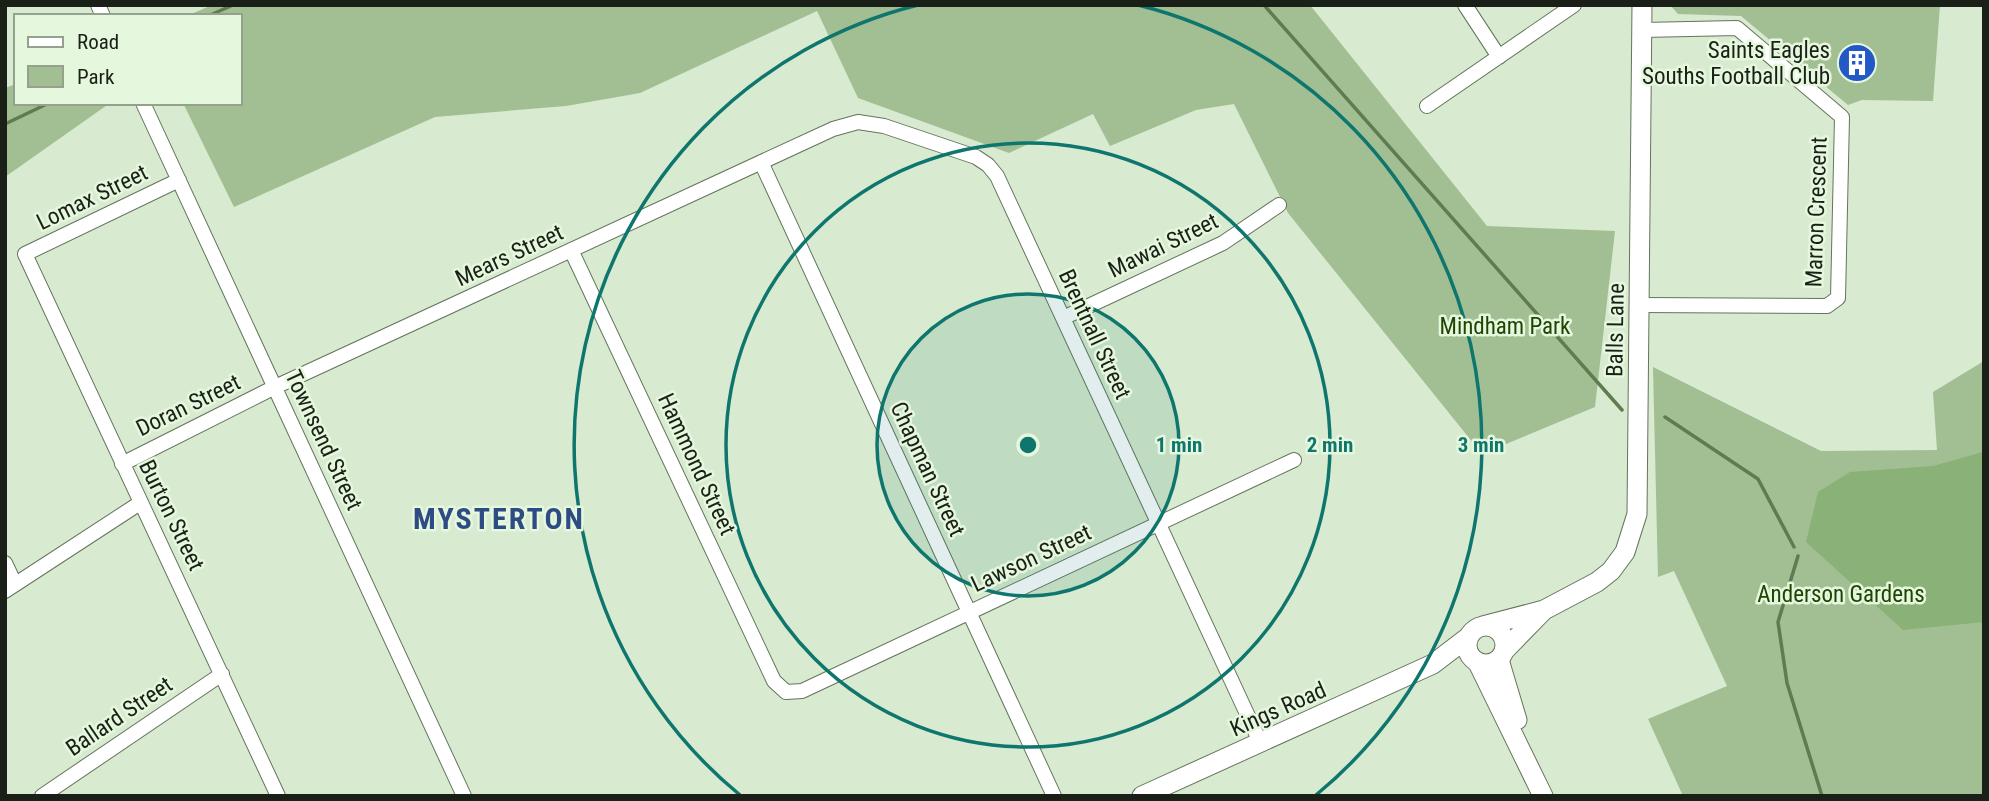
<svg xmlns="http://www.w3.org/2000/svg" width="1989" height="801" viewBox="0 0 1989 801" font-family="'Roboto Condensed',sans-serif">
<rect width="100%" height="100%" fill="#d8eacf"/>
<path fill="#a2bf94" d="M212,5H1310L1487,226L1615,231L1595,407L1482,454L1288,213L1234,104L1196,110L1110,146L1093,114L1009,153L858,98L817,11L640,93L566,106L435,117L234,207L183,103H240V16H187Z
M1670,5H1940L1933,101L1862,100L1848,105L1741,16L1678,14Z
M16,84V103H110L5,177V88Z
M1984,361V796H1683L1648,719L1727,686L1674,571L1658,577L1653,367L1821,451L1937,450L1933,392Z"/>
<path fill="#8ab177" d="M1983,452L1984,622L1903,630L1806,542L1818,492L1850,472L1933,466Z"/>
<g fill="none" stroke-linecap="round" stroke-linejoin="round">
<path stroke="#5f7c50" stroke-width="3.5" d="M1264,5L1622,410
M208,16L233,5
M5,124L49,103
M1665,417L1758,479L1794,547
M1798,556L1778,622L1787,683L1822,796"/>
<g stroke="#65745d" stroke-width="16">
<path id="street" d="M98,5L103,16
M1465,5L1499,57
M143,103L464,796
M1427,106L1574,5
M761,162L1054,796
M179,180L25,254L278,796
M572,252L774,681L786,692L802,691L1294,460
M1640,305L1827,306L1838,298L1842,117L1737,28L1642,30
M1063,318L1223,243L1279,205
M122,464L275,387L833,129L858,122L884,126L976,157L988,165L997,176L1261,744
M5,563L15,584
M5,591L140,503
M42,796L222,674"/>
</g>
<g stroke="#65745d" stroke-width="21">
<path id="secondary" d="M1467 645a19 19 0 1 1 38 0a19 19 0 1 1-38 0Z
M1483,626L1544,610L1597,582L1611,571L1625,552L1637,514L1642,5
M1504,651L1543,611
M1499,660L1517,720
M1478,663L1543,796
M1142,796L1433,664L1467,638"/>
</g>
<use href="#street" stroke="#fff" stroke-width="14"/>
<use href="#secondary" stroke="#fff" stroke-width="19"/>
</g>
<circle cx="1028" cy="445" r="151" fill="#0f766e" fill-opacity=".12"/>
<g fill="none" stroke="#0f766e" stroke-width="3.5">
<circle cx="1028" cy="445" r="151"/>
<circle cx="1028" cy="445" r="302"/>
<path d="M740 795A453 453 0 0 1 918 5M1138 5A453 453 0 0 1 1316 795"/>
</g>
<defs>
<g id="building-disc" transform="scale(2.0125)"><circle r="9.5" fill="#2259c6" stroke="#e5f7dc"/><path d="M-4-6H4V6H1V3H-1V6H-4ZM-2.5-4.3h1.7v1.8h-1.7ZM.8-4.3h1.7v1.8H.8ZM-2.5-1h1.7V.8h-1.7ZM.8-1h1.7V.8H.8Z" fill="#fff"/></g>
</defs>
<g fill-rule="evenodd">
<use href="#building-disc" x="1857" y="63"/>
</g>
<g text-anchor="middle" stroke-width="5" stroke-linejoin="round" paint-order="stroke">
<g font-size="23" fill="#1a2017" stroke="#e5f7dc" text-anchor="end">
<text x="1830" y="58">Saints Eagles<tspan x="1830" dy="26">Souths Football Club</tspan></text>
</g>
<g font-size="23" fill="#1a2017" stroke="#e5f7dc">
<text transform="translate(92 197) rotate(-26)" y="8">Lomax Street</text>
<text transform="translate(1816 212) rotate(-88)" y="8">Marron Crescent</text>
<text transform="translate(1163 245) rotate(-26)" y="8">Mawai Street</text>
<text transform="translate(509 255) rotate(-25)" y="8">Mears Street</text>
<text transform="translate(1615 330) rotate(-89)" y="8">Balls Lane</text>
<text transform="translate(1095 334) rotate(65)" y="8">Brentnall Street</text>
<text transform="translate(188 405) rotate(-26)" y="8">Doran Street</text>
<text transform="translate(324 440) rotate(65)" y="8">Townsend Street</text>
<text transform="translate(697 464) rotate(65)" y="8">Hammond Street</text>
<text transform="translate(928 469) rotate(65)" y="8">Chapman Street</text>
<text transform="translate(172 515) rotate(64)" y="8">Burton Street</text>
<text transform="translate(1031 558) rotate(-25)" y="8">Lawson Street</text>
<text transform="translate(1278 709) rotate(-24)" y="8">Kings Road</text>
<text transform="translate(119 716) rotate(-34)" y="8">Ballard Street</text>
</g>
<g font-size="23" fill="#204404" stroke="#e5f7dc">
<text x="1505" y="334">Mindham Park</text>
<text x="1841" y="602">Anderson Gardens</text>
</g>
<g font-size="30" font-weight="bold" letter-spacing="2" fill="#2e4c84" stroke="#e5f7dc">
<text x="499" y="529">MYSTERTON</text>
</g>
</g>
<circle cx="1028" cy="445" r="10" fill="#0f766e" stroke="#e5f7dc" stroke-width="3.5"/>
<g font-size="21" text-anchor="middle" font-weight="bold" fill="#0f766e" stroke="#e5f7dc" stroke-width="5" stroke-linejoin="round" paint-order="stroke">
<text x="1179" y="452">1 min</text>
<text x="1330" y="452">2 min</text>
<text x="1481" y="452">3 min</text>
</g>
<rect width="1989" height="801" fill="none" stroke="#1a2017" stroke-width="14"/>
<rect x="14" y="14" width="228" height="91" fill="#e5f7dc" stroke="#94a18d" stroke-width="2"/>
<rect x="28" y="37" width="35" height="10" fill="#ffffff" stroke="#94a18d" stroke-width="2"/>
<text x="77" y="49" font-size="21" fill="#1a2017">Road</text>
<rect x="28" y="66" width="35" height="21" fill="#a2bf94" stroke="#94a18d" stroke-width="2"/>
<text x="77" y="84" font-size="21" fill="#1a2017">Park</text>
</svg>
